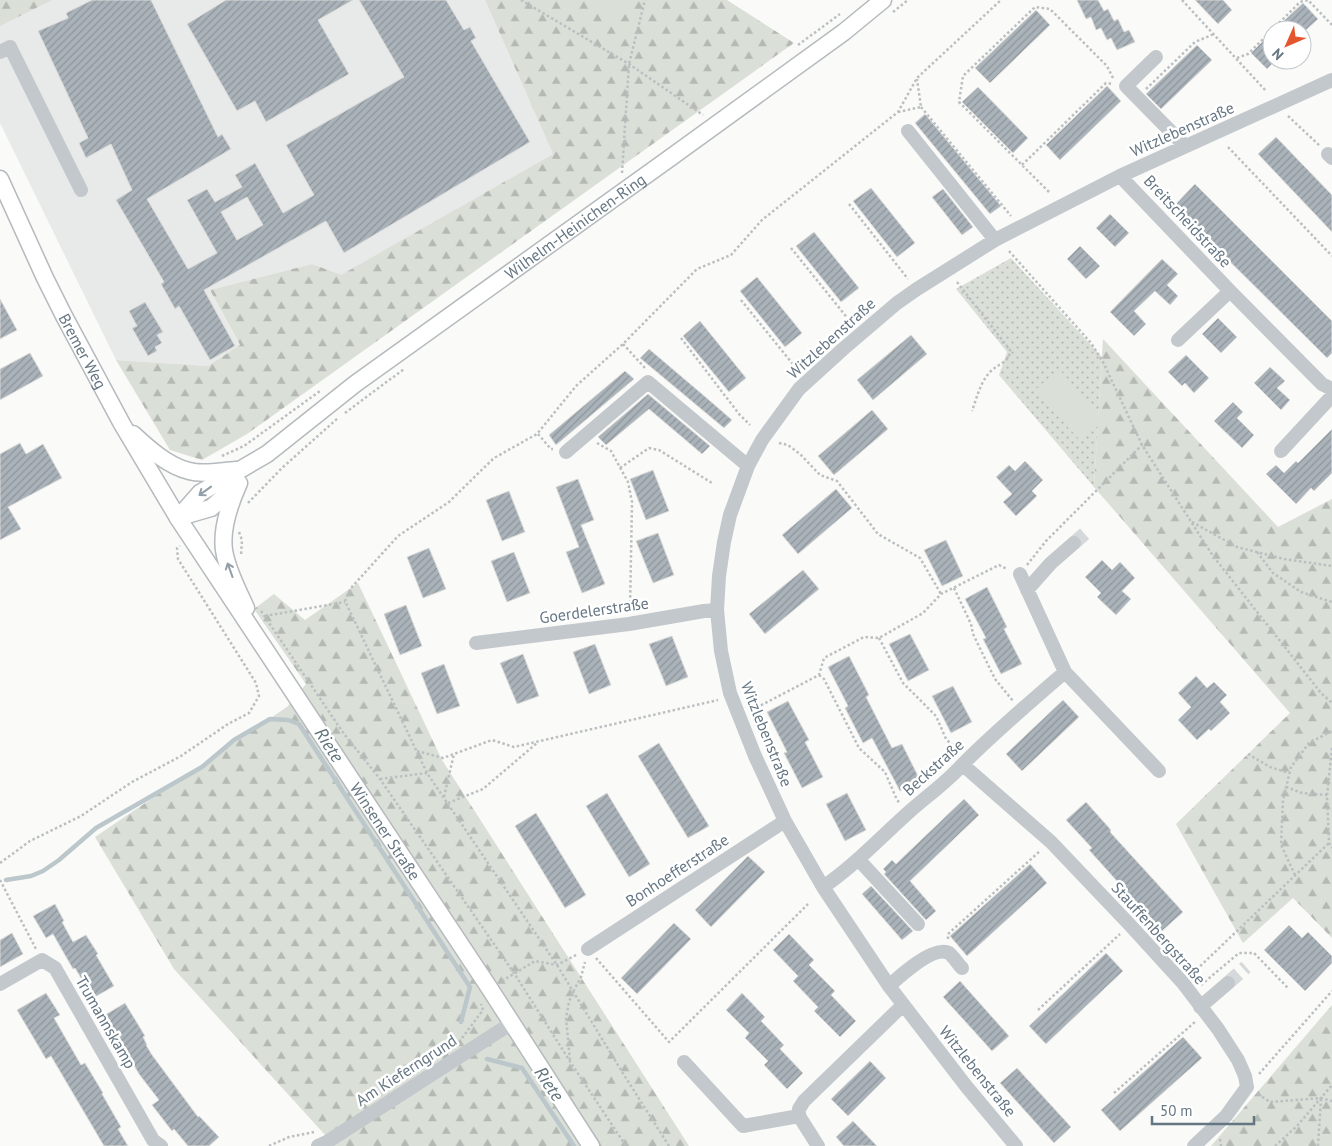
<svg xmlns="http://www.w3.org/2000/svg" width="1332" height="1146" viewBox="0 0 1332 1146" font-family="'PT Sans',sans-serif">
<defs>
<pattern id="forest-firs" width="22" height="20" patternUnits="userSpaceOnUse" patternTransform="scale(1.25)"><rect width="22" height="20" fill="#dadfd7"/><path d="M5 1l3.5 6h-7zM16 11l3.5 6h-7z" fill="#b4b9b4"/></pattern>
<pattern id="park-dots" width="8" height="8" patternUnits="userSpaceOnUse" patternTransform="scale(1.25)"><rect width="8" height="8" fill="#dadfd7"/><path d="M2 2h.1M6 6h.1" fill="none" stroke="#b4b9b4" stroke-width="1.8" stroke-linecap="round"/></pattern>
<pattern id="building-hatch" width="6" height="6" patternUnits="userSpaceOnUse" patternTransform="scale(1.25)"><rect width="6" height="6" fill="#aab3b9"/><path d="M-1 1l2-2M0 6l6-6M5 7l2-2" fill="none" stroke="#8e969c"/></pattern>
</defs>
<rect width="100%" height="100%" fill="#fafaf8"/>
<path fill="#e8e9e9" d="M0,0H485L553,154L341,276L312,264L210,290L240,346L208,366L116,360L0,123Z"/>
<path fill="url(#forest-firs)" d="M0,0H52L0,26Z
M485,0H727L794,43L247,434L202,460L170,450L116,360L208,366L240,345L210,290L312,264L341,275L553,154Z
M1103,339L1278,527L1332,499V938L1293,898L1243,943L1176,824L1290,713L1094,487Z
M358,583L442,760L689,1146H334L326,1136L174,969L95,837L287,707L306,684L254,609L274,594L305,620Z
M1332,1005V1146H1211Z"/>
<path fill="url(#park-dots)" d="M1011,258L1102,357L1094,487L999,375L1007,352L956,289Z"/>
<path fill="#dadfd7" d="M591,0H633L622,19Z
M1059,369L1103,419L1080,440L1034,391Z"/>
<g fill="none" stroke-linecap="round" stroke-linejoin="round">
<path stroke="#bbc7cb" stroke-width="4.5" d="M6,880L31,876L43,871L59,860L96,828L202,767L234,740L270,719L288,720L299,724L470,987L461,1022
M487,1059L522,1068L574,1146"/>
</g>
<path fill="url(#building-hatch)" stroke="#dcdcda" fill-rule="evenodd" d="M92,0H151L218,137L222,134L231,149L147,199L188,269L217,253L187,200L207,189L215,202L242,187L235,175L255,163L283,213L314,195L286,145L404,77L359,0H446L464,30L470,27L476,38L471,41L530,142L344,253L326,221L204,290L235,346L210,360L179,306L175,309L161,284L164,282L116,200L132,190L111,144L86,158L79,143L88,138L38,31L68,18L66,13ZM247,197L263,225L237,240L221,212Z
M226,0H353L318,20L349,74L266,122L255,101L237,111L187,24Z
M1077,0H1098L1104,11L1108,9L1114,21L1118,19L1124,32L1129,30L1135,42L1117,50L1111,38L1107,40L1101,28L1096,30L1091,17L1086,19Z
M1195,0H1223L1232,10L1218,24Z
M1303,3L1318,19L1306,30H1274Z
M1036,10L1050,25L990,83L975,68Z
M1272,32V64L1267,69L1251,53Z
M1197,45L1212,60L1161,109L1146,94Z
M1107,86L1121,101L1060,160L1046,145Z
M978,87L1028,138L1013,153L962,102Z
M925,114L1001,206L990,214L915,123Z
M1276,137L1332,195V232L1258,154Z
M1195,184L1332,321V353L1327,358L1174,206Z
M871,188L915,243L897,257L853,201Z
M943,189L973,227L962,235L932,197Z
M1110,214L1129,233L1115,247L1096,228Z
M814,232L859,288L841,302L796,246Z
M1080,246L1100,266L1086,279L1067,259Z
M1162,259L1178,274L1167,285L1178,296L1170,305L1155,291L1134,311L1146,324L1134,336L1110,312Z
M757,277L802,333L785,347L740,291Z
M0,299L17,330L0,339Z
M145,302L163,332L157,335L162,343L155,347L157,351L148,356L132,328L137,326L129,311Z
M1218,318L1237,337L1221,353L1202,334Z
M700,321L746,378L729,392L683,336Z
M911,335L927,354L873,400L857,380Z
M649,349L709,400L732,420L724,428L640,358Z
M30,353L43,376L0,400V369Z
M1186,355L1209,378L1194,393L1185,383L1182,386L1168,372Z
M1270,367L1285,381L1277,388L1290,400L1281,410L1254,383Z
M625,371L634,379L556,445L549,435Z
M648,394L710,446L702,454L649,409L606,445L598,437Z
M1233,402L1243,412L1237,418L1254,435L1242,448L1214,421Z
M872,410L888,429L834,475L818,456Z
M1332,429V473L1314,491L1311,488L1296,504L1266,474L1276,465L1284,473L1296,461L1298,463Z
M20,443L26,454L43,444L62,478L8,507L21,529L0,540V454Z
M1025,461L1043,480L1032,491L1037,496L1016,516L1003,502L1012,494L996,477L1009,465L1015,471Z
M653,470L669,511L646,520L630,479Z
M578,479L594,520L581,525L605,584L582,593L566,552L579,547L556,487Z
M836,489L852,508L798,554L782,535Z
M509,491L525,532L502,541L486,500Z
M658,533L674,575L653,583L636,541Z
M946,540L963,576L942,586L924,550Z
M429,548L446,589L423,598L407,557Z
M514,552L530,593L507,602L491,561Z
M1102,560L1112,570L1120,562L1135,578L1122,591L1131,599L1116,615L1097,597L1101,593L1085,577Z
M803,570L819,589L765,634L749,614Z
M987,587L1007,627L1004,629L1022,664L1001,674L983,639L986,638L965,599Z
M406,605L422,646L400,655L384,614Z
M910,634L929,670L908,681L889,644Z
M672,636L688,677L666,686L649,644Z
M595,644L611,685L589,694L573,652Z
M523,654L539,696L517,704L500,663Z
M849,656L869,695L866,697L892,748L902,744L920,780L900,791L872,738L863,743L845,708L848,706L828,667Z
M444,664L460,706L437,714L421,673Z
M1196,676L1207,688L1214,682L1227,695L1220,702L1230,713L1211,731L1209,729L1197,740L1178,720L1191,707L1178,693Z
M953,686L972,722L951,733L932,696Z
M1063,700L1079,717L1022,771L1006,754Z
M788,701L809,740L805,742L823,777L802,788L784,753L787,752L767,712Z
M659,743L709,826L688,838L638,756Z
M607,793L650,864L629,877L586,806Z
M847,793L866,830L845,841L826,804Z
M964,799L979,815L910,881L936,911L926,920L884,874L886,872L883,869L892,860L896,864Z
M1086,802L1111,830L1110,832L1183,912L1162,931L1089,850L1092,848L1066,820Z
M536,813L586,895L565,908L515,826Z
M748,856L765,872L711,927L695,910Z
M1030,864L1047,883L967,956L950,936Z
M871,886L913,931L902,940L862,894Z
M55,904L64,921L62,922L73,942L86,935L98,954L96,955L114,986L93,998L75,968L73,969L53,934L46,938L33,916Z
M674,923L691,939L637,994L621,978Z
M1289,925L1302,938L1308,932L1332,956V963L1305,991L1264,950Z
M12,933L23,954L0,967V940Z
M789,934L814,960L809,965L835,991L831,995L856,1021L840,1037L814,1011L818,1007L793,981L798,976L773,950Z
M1106,953L1123,971L1046,1044L1029,1026Z
M960,981L1009,1036L992,1051L943,997Z
M46,993L60,1015L54,1018L81,1065L85,1063L103,1093L102,1094L121,1127L118,1129L128,1146H104L51,1056L46,1059L17,1010Z
M742,993L765,1017L761,1021L784,1045L780,1049L803,1073L787,1089L764,1065L768,1061L745,1038L749,1033L726,1010Z
M125,1003L145,1036L143,1037L147,1045H146L152,1055L198,1117L199,1116L219,1137L209,1146H188L174,1129L172,1131L152,1105L159,1100L139,1074L105,1015Z
M1183,1037L1202,1058L1120,1131L1101,1110Z
M870,1061L886,1078L848,1116L831,1099Z
M1017,1068L1071,1127L1054,1143L1000,1083Z
M853,1121L877,1146H844L836,1137Z"/>
<g fill="none" stroke-linecap="round" stroke-linejoin="round">
<path stroke="#d5d9db" stroke-width="14" stroke-dasharray="14 7" stroke-linecap="butt" d="M1074,543L1089,530
M1228,983L1246,967"/>
<g stroke="#b5babe" stroke-width="19">
<g id="major">
<path id="s1" d="M0,179L45,278L64,316L122,424L178,518L490,989L591,1146"/>
<path d="M133,434C148,448 168,466 189,471C203,475 221,471 236,470"/>
<path d="M239,483C230,503 221,528 224,550C227,570 238,590 246,608"/>
<path d="M180,517L211,508L236,486"/>
<path id="s2" d="M178,518L200,493L267,454L355,384L670,158L844,32L883,0"/>
</g>
</g>
<path stroke="#bbbfc2" stroke-width="2.5" stroke-dasharray="2.5 2.5" stroke-linecap="butt" d="M521,0L629,64L703,115
M1182,0L1266,91
M893,12L908,0
M1272,30L1300,2L1308,0L1332,25
M798,45L840,14
M1237,58L1248,54L1272,30
M1146,89L1195,42L1214,34
M921,107L1011,216
M898,112L921,107L917,79
M1288,116L1320,146
M1228,147L1332,256
M1022,165L1106,83L1113,84
M622,173L629,64L645,0
M1049,192L959,102L963,76L1035,7L1050,9L1107,66L1114,80
M849,204L908,279
M791,248L849,320
M1009,251L1091,343L1103,362L1142,445L1213,556L1321,693L1332,703
M957,282L1010,350C1010,363 998,363 990,372C980,383 977,397 972,411
M741,300L796,368
M681,338L739,414L750,425
M623,344L645,368
M345,413L404,369
M538,434L551,449H553
M597,443L611,451L628,482L632,502L630,610
M779,443L788,445L800,454L820,475L837,481L878,534L920,558L941,594
M222,456L244,446L320,391
M620,468L649,448L659,450L712,483
M248,503L282,468L338,418
M1192,522L1237,547L1284,559L1332,566
M239,532L242,540L241,556
M1257,552L1273,573L1301,592L1332,602
M1027,565L1046,541L1142,445
M954,588L971,624L973,634L995,679L1013,701
M261,611L344,734L380,779L514,973L571,1063L626,1146
M265,616L345,602
M879,638L903,683L936,716L946,739L959,752
M819,675L824,679L859,748L885,772L897,800L900,803
M752,710L819,675L824,658L864,637L879,638L923,613L941,594L999,565L1007,569
M1332,748L1327,795L1329,843L1332,848
M417,751L443,758L492,740L514,747L718,700
M1248,754L1270,767L1289,773
M380,779L427,773
M1286,787L1302,793L1327,795
M444,797L454,754
M448,803L483,789L537,743
M0,863L30,841L81,816L132,782L181,756L228,724L249,713L259,696L256,683L178,559L177,548L180,546
M1295,875L1281,845L1283,800L1291,767L1309,743L1332,731
M0,880L36,949
M948,939V934L1040,851
M596,958L669,1042L808,904
M1193,973L1329,843
M502,981L535,961L557,965L578,954
M1201,985L1239,953H1254L1288,988
M1038,1010L1120,934
M462,1038L483,1010L481,1004
M570,1060L566,1018L569,1002L573,992L581,977L585,962
M1259,1074L1332,991
M1114,1093L1196,1021
M1258,1094L1270,1102L1321,1098L1332,1101
M1220,1139L1221,1146
M269,1146L289,1137L314,1132
M669,1146L624,1075L557,965L427,773L345,601L351,588L398,536L449,502L494,458L537,434L576,386L623,344L697,269L731,255L762,220L898,112L917,78L1001,0
M1275,1146L1297,1126L1332,1085
M1318,1146L1321,1099"/>
<path stroke="#c3c8cc" stroke-width="14" d="M0,52L10,47L81,190
M1156,57L1126,86L1185,146
M908,131L995,240
M1328,154L1332,158
M1120,176L1230,291L1322,384L1332,389
M1178,340L1230,291
M1281,451L1332,396
M566,452L648,382L748,466
M1020,574L1065,672L1159,771
M1027,590L1051,563L1074,543
M476,643L629,624L704,611L717,610
M963,765L1051,842L1130,925L1183,983L1218,1029L1238,1060L1245,1076L1247,1087L1226,1116L1194,1146
M858,859L918,924
M823,887C854,866 881,837 909,812C927,796 947,782 963,764C995,732 1030,702 1065,672
M588,949L785,821
M0,984L42,960L55,968L153,1140L161,1146
M889,986C900,976 934,945 949,953C953,956 958,964 962,968
M1200,1007L1228,983
M684,1062L743,1126L799,1116
M318,1146L327,1142L512,1023
M818,1146L799,1116V1109L804,1101L903,1005
M1016,1146L966,1086L889,986L823,887L785,821L755,756L730,693L721,651L717,610L719,576L724,542L730,515L748,466L762,440L799,389L843,349L897,303L917,289L995,240L1120,176L1332,80"/>
<use href="#major" stroke="#fff" stroke-width="16"/>
</g>
<defs><path id="oneway-shaft" d="M-6 0H5M1.5-3L5.5 0L1.5 3" fill="none" stroke-width="1.6" stroke-linecap="round" stroke-linejoin="round" transform="scale(1.25)"/></defs>
<g stroke="#939fa8">
<use href="#oneway-shaft" transform="translate(205 491) rotate(144)"/>
<use href="#oneway-shaft" transform="translate(230 570) rotate(-110)"/>
</g>
<g text-anchor="middle" stroke-width="5" stroke-linejoin="round" paint-order="stroke">
<g font-size="16" fill="#657683" stroke="#fff">
<text transform="translate(1182 129) rotate(-24)" y="6">Witzlebenstraße</text>
<text transform="translate(1188 221) rotate(47)" y="6">Breitscheidstraße</text>
<text dy="6" stroke="none"><textPath href="#s2" startOffset="494">Wilhelm-Heinichen-Ring</textPath></text>
<text transform="translate(831 338) rotate(-42)" y="6">Witzlebenstraße</text>
<text dy="6" stroke="none"><textPath href="#s1" startOffset="191">Bremer Weg</textPath></text>
<text transform="translate(594 610) rotate(-8)" y="6">Goerdelerstraße</text>
<text transform="translate(767 734) rotate(68)" y="6">Witzlebenstraße</text>
<text transform="translate(933 767) rotate(-42)" y="6">Beckstraße</text>
<text dy="6" stroke="none"><textPath href="#s1" startOffset="759">Winsener Straße</textPath></text>
<text transform="translate(677 870) rotate(-33)" y="6">Bonhoefferstraße</text>
<text transform="translate(1159 933) rotate(48)" y="6">Stauffenbergstraße</text>
<text transform="translate(106 1022) rotate(60)" y="6">Trumannskamp</text>
<text transform="translate(406 1070) rotate(-33)" y="6">Am Kieferngrund</text>
<text transform="translate(978 1071) rotate(51)" y="6">Witzlebenstraße</text>
</g>
<g font-size="18" font-style="italic" fill="#60757c" stroke="#fff">
<text transform="translate(329 745) rotate(57)" y="6">Riete</text>
<text transform="translate(549 1084) rotate(56)" y="6">Riete</text>
</g>
</g>
<g transform="translate(1287 45) rotate(225)"><circle r="24" fill="#ffffff" stroke="#c1c8cd"/>
<path d="M0-4L9 19L0 12L-9 19Z" fill="#e4572e"/>
<text y="-8" font-size="14" font-weight="bold" text-anchor="middle" fill="#657683">N</text>
</g>
<path d="M1152 1116v8h102v-8" fill="none" stroke="#657683" stroke-width="2.5"/>
<text x="1160" y="1116" font-size="15" fill="#657683" stroke="#ffffff" stroke-width="4" paint-order="stroke">50 m</text>
</svg>
